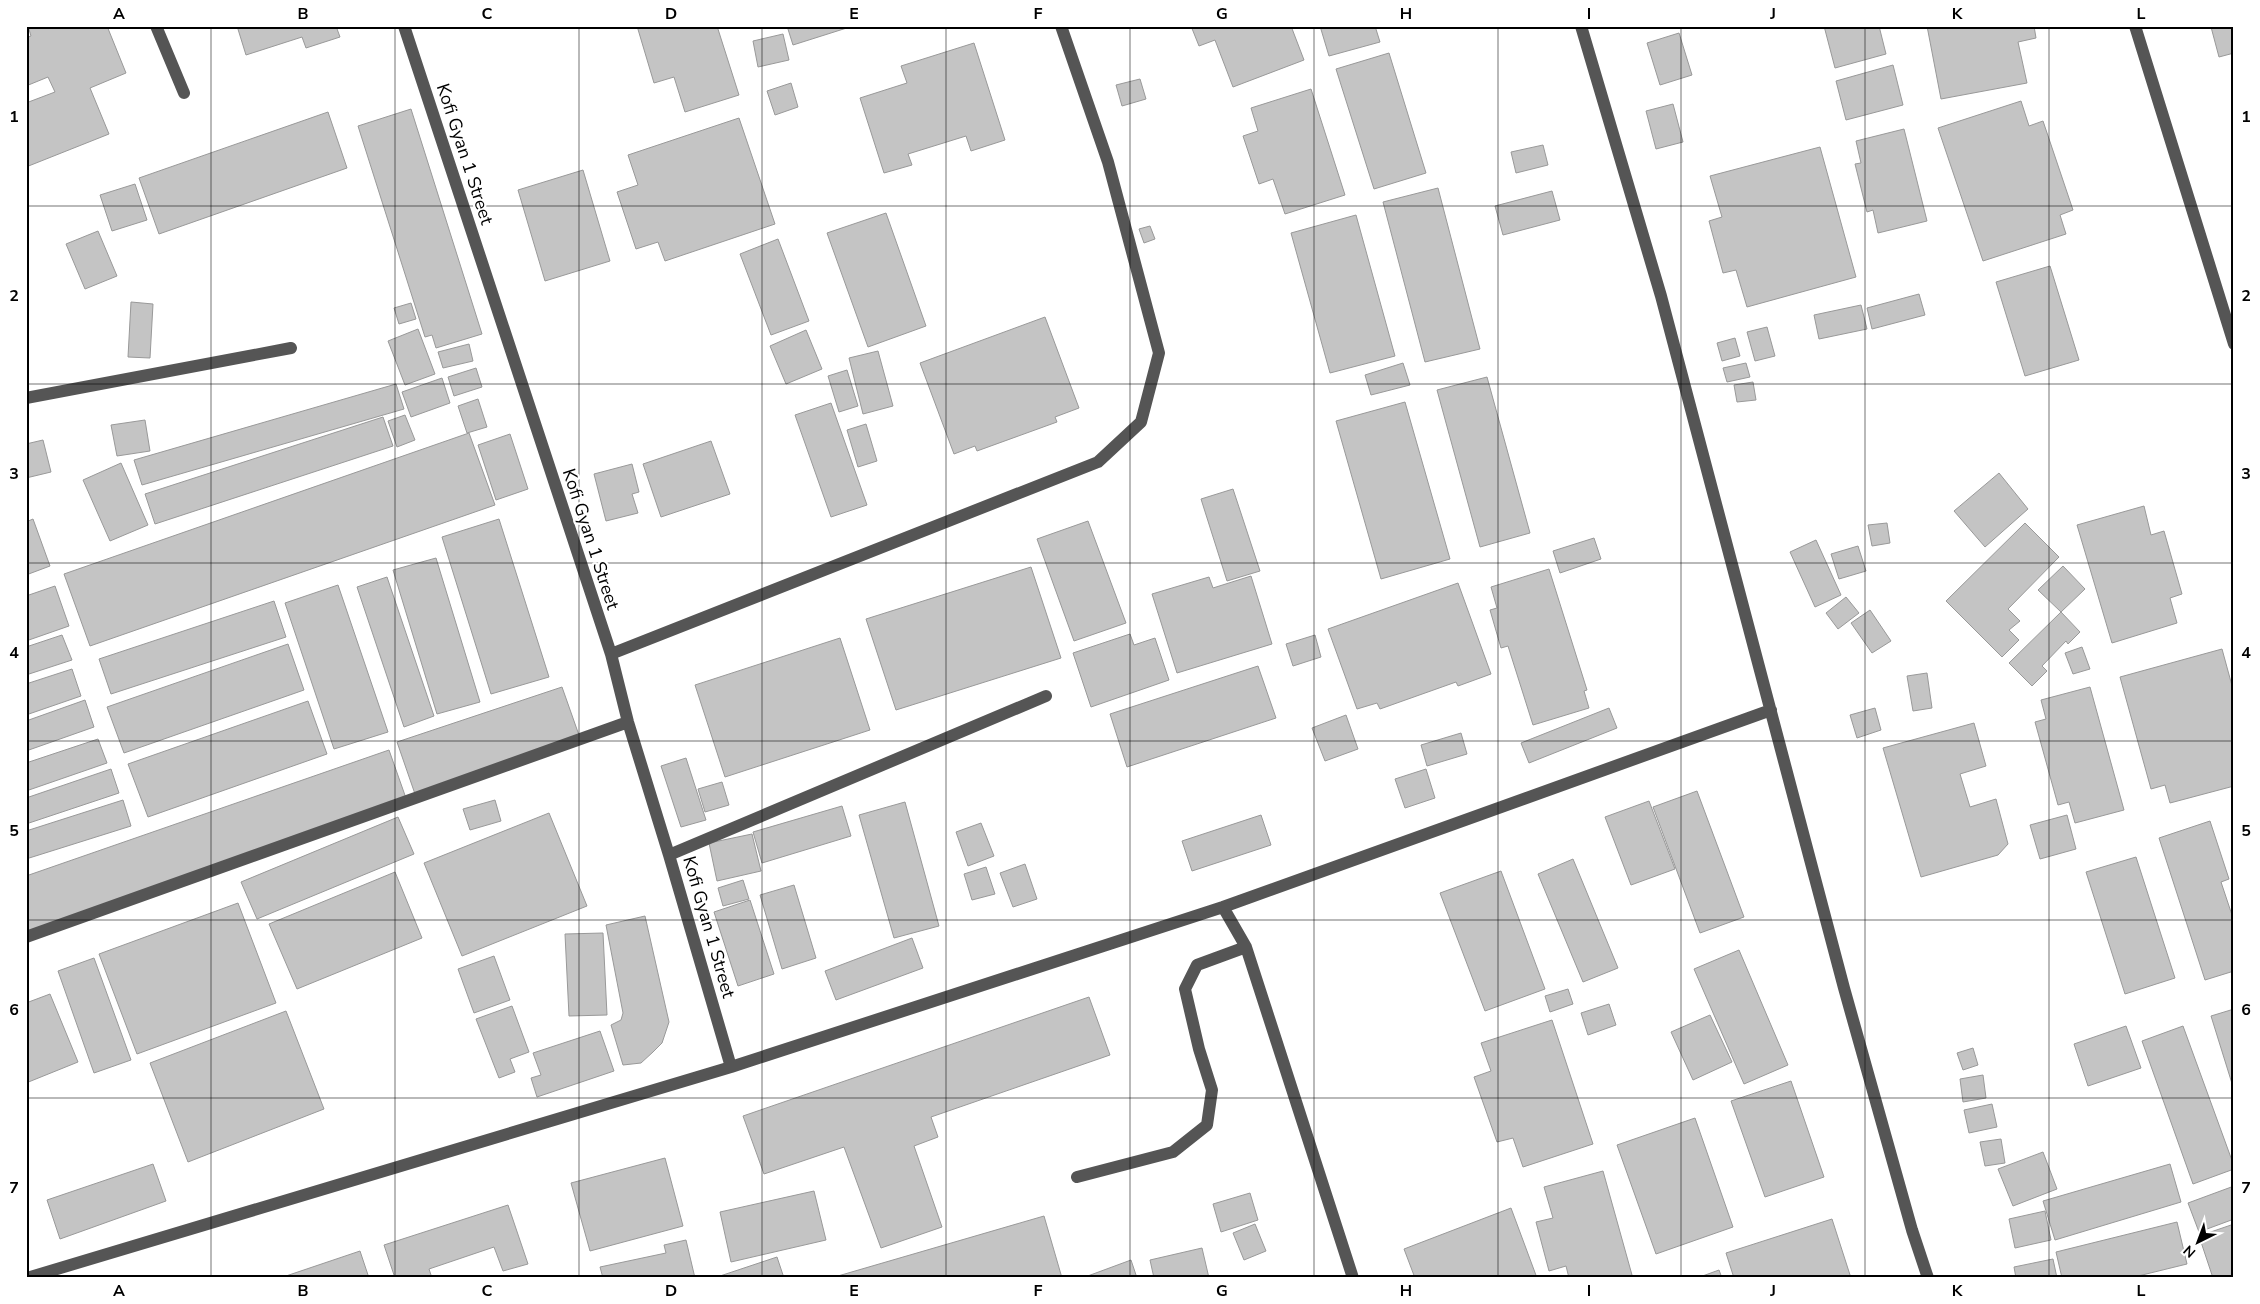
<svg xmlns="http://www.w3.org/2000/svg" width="2260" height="1304" viewBox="0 0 2260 1304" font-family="'Nunito Sans',sans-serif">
<rect width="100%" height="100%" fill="#fff"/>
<path fill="#c4c4c4" stroke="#999" d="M28,26H107L126,73L90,88L109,134L26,167V103L55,92L48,77L26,86V38L31,36Z
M237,26H336L340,37L306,48L302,37L246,55Z
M637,26H717L739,95L685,112L674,77L654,83Z
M787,26H853L793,45Z
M1191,26H1291L1304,60L1233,87L1215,40L1199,46Z
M1320,26H1375L1380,42L1329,56Z
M1824,26H1879L1886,54L1835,68Z
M1927,26H2034L2036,38L2018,42L2027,83L1941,99Z
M2215,26H2234V53L2219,57L2211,27Z
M1679,33L1692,75L1660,85L1647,43Z
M783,34L789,60L758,67L753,41Z
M974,43L1005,140L971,151L966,136L908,154L912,165L884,173L860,98L907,83L901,66Z
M1389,53L1426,173L1374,189L1336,69Z
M1893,65L1903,105L1846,120L1836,81Z
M1140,79L1146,99L1122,106L1116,85Z
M791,83L798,107L775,115L767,91Z
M1311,89L1345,195L1285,214L1273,179L1259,184L1243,136L1258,131L1251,108Z
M2021,101L2029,126L2043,121L2073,210L2060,215L2066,234L1983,261L1938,128Z
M1673,104L1683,142L1656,149L1646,111Z
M411,109L482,334L436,348L432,335L425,337L358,126Z
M328,112L347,168L159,234L139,178Z
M739,118L775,224L665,261L658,242L636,249L617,192L638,185L628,155Z
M1904,129L1927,221L1878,233L1873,210L1867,212L1855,164L1861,163L1856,141Z
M1543,145L1548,165L1516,173L1511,152Z
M1820,147L1856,277L1747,307L1736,270L1723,273L1709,221L1722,217L1710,176Z
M583,170L610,261L545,281L518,190Z
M135,184L147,220L112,231L100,195Z
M1438,188L1480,349L1425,362L1383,202Z
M1552,191L1560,220L1503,235L1495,206Z
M886,213L926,326L868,347L827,233Z
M1356,215L1395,356L1330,373L1291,233Z
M1150,226L1155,239L1144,243L1139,229Z
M98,231L117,276L85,289L66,244Z
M778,239L809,321L771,335L740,254Z
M2050,266L2079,360L2025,376L1996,282Z
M1919,294L1925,315L1872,329L1867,308Z
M131,302L153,304L150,358L128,357Z
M411,303L416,319L399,324L394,308Z
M1861,305L1867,329L1819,339L1814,315Z
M1045,317L1079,408L1055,417L1057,422L977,451L975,446L954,454L920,363Z
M1767,327L1775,356L1755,361L1747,332Z
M418,329L435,374L405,385L388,341Z
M806,330L822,369L786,384L770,346Z
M1735,338L1740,356L1722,361L1717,343Z
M469,344L473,361L443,368L438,352Z
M878,351L893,406L863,414L849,358Z
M1403,363L1410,385L1371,395L1365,375Z
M1746,363L1750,377L1727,382L1723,368Z
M476,368L482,387L454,396L448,377Z
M847,370L858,406L839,412L828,376Z
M1487,377L1530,533L1480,547L1437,390Z
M442,378L450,403L411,417L402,392Z
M1753,382L1756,400L1737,402L1734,385Z
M396,384L404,409L142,485L134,460Z
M478,399L487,427L467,433L458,406Z
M1405,402L1450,559L1381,579L1336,421Z
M831,403L867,505L831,517L795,415Z
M405,415L415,440L397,447L388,421Z
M383,417L393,446L155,524L145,494Z
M145,420L150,451L117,456L111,425Z
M866,424L877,461L858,467L847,430Z
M469,433L495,505L90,646L64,574Z
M510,434L528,489L496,500L478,445Z
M43,440L51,472L26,478V444Z
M711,441L730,494L661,517L643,464Z
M121,463L148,525L110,541L83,480Z
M632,464L639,492L632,494L638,513L606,521L594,474Z
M1999,473L2028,509L1985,547L1954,511Z
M1233,489L1260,571L1227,581L1201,499Z
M2144,506L2151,535L2164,531L2182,594L2170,598L2177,623L2112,643L2077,525Z
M33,519L50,566L26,575V522Z
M499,519L549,677L491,694L442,537Z
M1088,521L1126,623L1074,641L1037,539Z
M1887,523L1890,543L1872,546L1868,525Z
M2025,523L2059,557L2008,609L2020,621L2009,630L2019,640L2002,657L1946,601Z
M1594,538L1601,559L1560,573L1553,551Z
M1816,540L1841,595L1815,607L1790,552Z
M1858,546L1866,571L1839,579L1831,554Z
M436,558L480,702L437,714L393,570Z
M2063,566L2085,589L2061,612L2038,590Z
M1031,567L1061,658L896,710L866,619Z
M1549,569L1587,690L1584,691L1589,708L1533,725L1508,646L1501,648L1490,610L1497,608L1491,587Z
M1251,576L1272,644L1177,673L1152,594L1209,577L1213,588Z
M387,577L434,716L404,727L357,587Z
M1458,583L1491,674L1458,686L1456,682L1380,709L1377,703L1357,709L1328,629Z
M338,585L388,732L334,749L285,603Z
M55,586L69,626L26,641V596Z
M1846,597L1859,613L1838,629L1826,613Z
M274,601L286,637L111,694L99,659Z
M1870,610L1891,641L1872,653L1851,623Z
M2061,612L2080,632L2068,644L2066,641L2042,666L2047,671L2032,686L2009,663Z
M1130,634L1134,645L1155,638L1169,680L1091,707L1073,653Z
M62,635L72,660L26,675V647Z
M1315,635L1321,657L1293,666L1286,644Z
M840,638L870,730L725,777L695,685Z
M288,644L304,690L124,753L107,707Z
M2082,647L2090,669L2073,674L2065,653Z
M2222,649L2234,693V786L2170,803L2165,785L2151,789L2120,677Z
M1258,666L1276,718L1127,767L1110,714Z
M72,669L81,696L26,715V684Z
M1927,673L1932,708L1913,711L1907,676Z
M562,687L580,738L415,794L397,742Z
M2090,687L2124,810L2075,823L2069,802L2058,805L2035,722L2046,719L2041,700Z
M85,700L94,727L26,751V721Z
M308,701L327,754L148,817L128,764Z
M1609,708L1617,728L1529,763L1521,743Z
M1875,708L1881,730L1857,738L1850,715Z
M1346,715L1358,749L1325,761L1312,728Z
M1974,723L1986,766L1960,774L1970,807L1996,799L2008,844L1998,855L1921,877L1883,748Z
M1461,733L1467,754L1427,766L1421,745Z
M98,739L107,763L26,791V763Z
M389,750L407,801L26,933V876Z
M686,758L706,820L681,827L661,766Z
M111,769L119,793L26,824V798Z
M1426,769L1435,798L1405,808L1395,779Z
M722,782L729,805L705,812L698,789Z
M1697,791L1744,917L1700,933L1653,807Z
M123,800L131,826L26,859V831Z
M495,800L501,821L470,830L463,809Z
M1649,801L1675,869L1631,885L1605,817Z
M905,802L939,926L894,938L859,815Z
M842,806L851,836L762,863L753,832Z
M549,813L587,906L462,956L424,863Z
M1261,815L1271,845L1192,871L1182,841Z
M2067,815L2076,849L2040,859L2030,825Z
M398,817L414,854L257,919L241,882Z
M2210,821L2229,879L2221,882L2234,921V971L2205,980L2159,838Z
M981,823L994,856L968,866L956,832Z
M752,834L761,871L717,881L709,843Z
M2136,857L2175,978L2125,994L2086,872Z
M1573,859L1618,968L1583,982L1538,874Z
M1025,864L1037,899L1013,907L1000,873Z
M986,867L995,894L972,900L964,874Z
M1501,871L1545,989L1485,1011L1440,893Z
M395,872L422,938L297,989L269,924Z
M743,880L749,899L723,906L718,888Z
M794,885L816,958L782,969L760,895Z
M750,900L774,974L738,986L714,912Z
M238,903L276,1003L137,1054L99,954Z
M645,916L669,1022L662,1043L653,1052L641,1063L623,1065L611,1025L621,1020L623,1013L606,925Z
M603,933L607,1015L569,1016L565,934Z
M912,938L923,968L836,1000L825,971Z
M1739,950L1788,1065L1744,1084L1694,969Z
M494,956L510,1000L474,1013L458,969Z
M94,958L131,1060L94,1073L58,971Z
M1568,989L1573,1004L1550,1012L1545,996Z
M50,994L78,1062L26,1083V1003Z
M1089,997L1110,1055L931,1117L938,1137L914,1146L942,1227L881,1248L844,1147L764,1174L743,1116Z
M1609,1004L1616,1025L1588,1035L1581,1013Z
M512,1006L529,1052L510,1059L515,1072L499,1078L476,1019Z
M2234,1009V1090L2211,1016Z
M286,1011L324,1109L188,1162L150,1063Z
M1710,1015L1732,1062L1693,1080L1671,1032Z
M1552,1020L1593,1144L1523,1167L1513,1138L1497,1142L1474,1077L1491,1071L1481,1043Z
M2126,1026L2141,1068L2088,1086L2074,1044Z
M2183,1026L2234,1166V1169L2193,1184L2142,1041Z
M600,1031L614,1071L537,1097L531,1078L541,1075L533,1053Z
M1973,1048L1978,1065L1963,1070L1957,1053Z
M1983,1075L1986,1098L1963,1102L1960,1079Z
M1791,1081L1824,1177L1765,1197L1731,1101Z
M1992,1104L1997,1127L1969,1133L1964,1110Z
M1695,1118L1733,1227L1656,1254L1617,1145Z
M2001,1139L2005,1163L1985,1166L1980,1142Z
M2043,1152L2057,1189L2013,1206L1998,1169Z
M665,1158L683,1226L590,1251L571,1183Z
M153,1164L166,1201L60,1239L47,1200Z
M2170,1164L2181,1202L2055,1240L2043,1201Z
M1603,1171L1632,1275L1622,1278H1569L1566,1266L1549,1271L1536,1222L1553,1218L1544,1187Z
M2234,1186V1219L2199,1232L2188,1203Z
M814,1191L826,1240L731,1262L720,1212Z
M1250,1193L1258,1220L1221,1232L1213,1204Z
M508,1205L528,1264L503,1271L494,1247L429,1269L432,1278H395L384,1245Z
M1511,1208L1537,1278H1415L1404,1249Z
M2045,1211L2051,1240L2015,1248L2009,1219Z
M1044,1216L1062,1278H831Z
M1832,1219L1851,1278H1734L1726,1253Z
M2177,1222L2187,1264L2130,1278H2062L2056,1252Z
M1255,1224L1266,1251L1244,1260L1233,1233Z
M2234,1224V1278H2213L2199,1236Z
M686,1240L695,1278H603L600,1267L666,1253L664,1245Z
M1202,1248L1209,1278H1154L1150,1260Z
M360,1251L369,1278H280Z
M777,1257L784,1278H714Z
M2053,1259L2057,1278H2016L2014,1267Z
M1131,1260L1137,1278H1085V1277Z
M1719,1270L1722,1278H1697Z"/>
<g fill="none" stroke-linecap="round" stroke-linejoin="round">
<path stroke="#555" stroke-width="12" d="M156,26L184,93
M404,26L611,654L628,722L669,855L731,1067
M1581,26L1661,296L1844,988L1912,1230L1928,1278
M2135,26L2234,344
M26,398L291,348
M611,654L1098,462L1141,422L1159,353L1108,162L1061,26
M669,855L1046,696
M1223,907L1246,947L1353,1278
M26,937L628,722
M1077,1177L1173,1152L1207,1125L1212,1090L1199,1049L1185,989L1197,965L1246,947
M27,1278L731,1067L1223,907L1771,710"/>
</g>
<path fill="none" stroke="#000" stroke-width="1" stroke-opacity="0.55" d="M211,26V1278M395,26V1278M579,26V1278M762,26V1278M946,26V1278M1130,26V1278M1314,26V1278M1498,26V1278M1681,26V1278M1865,26V1278M2049,26V1278M26,206H2234M26,384H2234M26,563H2234M26,741H2234M26,920H2234M26,1098H2234"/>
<g text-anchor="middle" stroke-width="4.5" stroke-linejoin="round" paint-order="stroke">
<g font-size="18" fill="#000" stroke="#fff">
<text transform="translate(465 154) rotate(72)" y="6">Kofi Gyan 1 Street</text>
<text transform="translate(591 539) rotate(72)" y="6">Kofi Gyan 1 Street</text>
<text transform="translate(709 927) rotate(74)" y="6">Kofi Gyan 1 Street</text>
</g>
</g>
<rect width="2260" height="1304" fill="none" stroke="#ffffff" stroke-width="55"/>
<g transform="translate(2198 1242) rotate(222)" stroke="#ffffff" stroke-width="4" paint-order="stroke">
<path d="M0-4L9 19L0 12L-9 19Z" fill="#000000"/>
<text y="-8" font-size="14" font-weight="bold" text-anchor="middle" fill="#000000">N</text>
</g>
<rect x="28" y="28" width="2204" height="1248" fill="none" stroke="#000" stroke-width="2"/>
<g font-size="16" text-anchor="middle" font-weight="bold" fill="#000">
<text x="119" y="19">A</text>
<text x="303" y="19">B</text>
<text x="487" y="19">C</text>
<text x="671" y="19">D</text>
<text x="854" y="19">E</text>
<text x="1038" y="19">F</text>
<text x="1222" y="19">G</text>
<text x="1406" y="19">H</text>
<text x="1589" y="19">I</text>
<text x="1773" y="19">J</text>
<text x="1957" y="19">K</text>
<text x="2141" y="19">L</text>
<text x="14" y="122">1</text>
<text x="2246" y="122">1</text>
<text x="14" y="301">2</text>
<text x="2246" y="301">2</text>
<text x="14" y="479">3</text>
<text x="2246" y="479">3</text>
<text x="14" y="658">4</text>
<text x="2246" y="658">4</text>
<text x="14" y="836">5</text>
<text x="2246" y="836">5</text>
<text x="14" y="1015">6</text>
<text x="2246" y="1015">6</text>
<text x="14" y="1193">7</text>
<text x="2246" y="1193">7</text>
<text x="119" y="1296">A</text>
<text x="303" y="1296">B</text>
<text x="487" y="1296">C</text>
<text x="671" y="1296">D</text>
<text x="854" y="1296">E</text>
<text x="1038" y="1296">F</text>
<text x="1222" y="1296">G</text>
<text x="1406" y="1296">H</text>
<text x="1589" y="1296">I</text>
<text x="1773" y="1296">J</text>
<text x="1957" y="1296">K</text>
<text x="2141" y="1296">L</text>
</g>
</svg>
